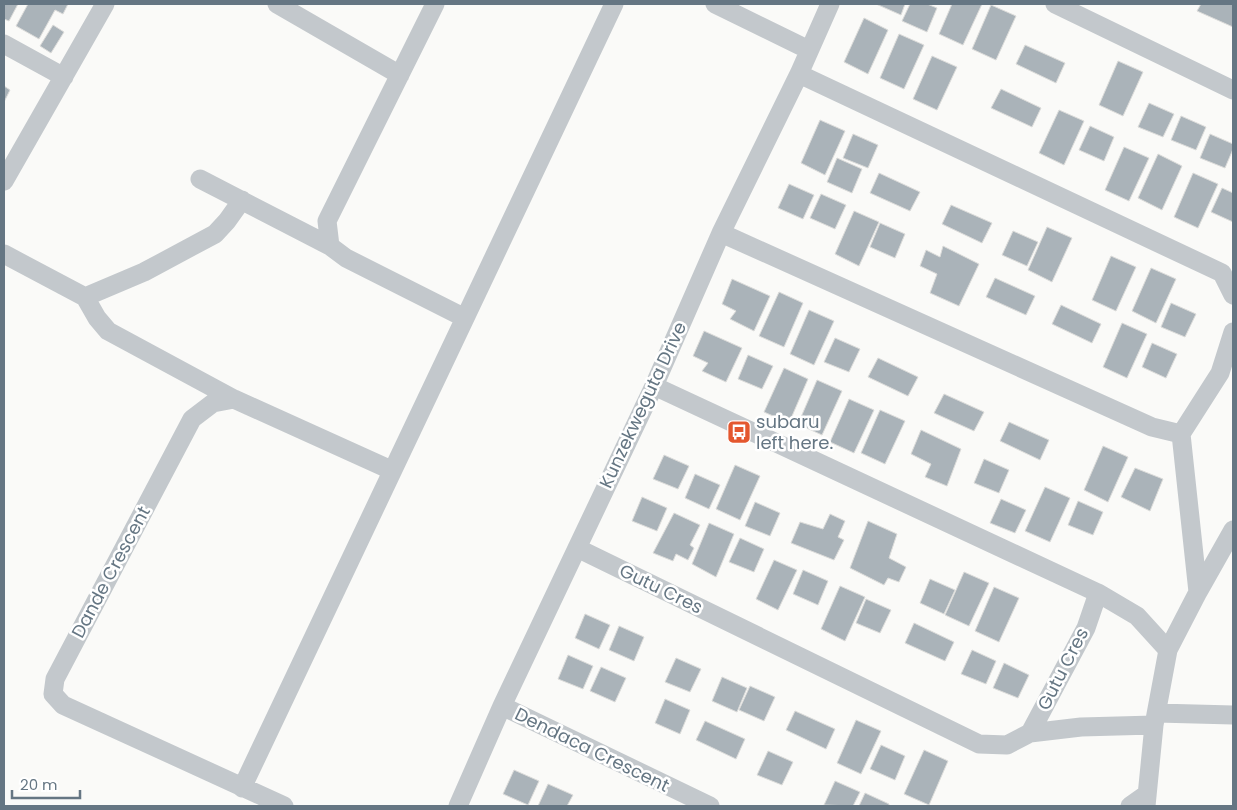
<svg xmlns="http://www.w3.org/2000/svg" width="1237" height="810" viewBox="0 0 1237 810" font-family="Poppins,sans-serif">
<rect width="100%" height="100%" fill="#fafaf8"/>
<path fill="#aab3b9" stroke="#dcdcda" d="M4,4H18L9,21L4,19Z
M28,4H68L63,14L55,10L39,39L16,26Z
M876,4H905L901,15Z
M910,4H927L937,8L927,32L902,21Z
M952,4H982L963,45L939,34Z
M1201,4H1233V27L1197,11Z
M991,5L1016,16L996,60L972,49Z
M864,18L888,30L868,74L844,62Z
M53,25L64,32L51,53L40,46Z
M899,34L924,45L904,89L880,78Z
M1025,45L1065,63L1056,83L1016,64Z
M932,56L957,67L937,110L913,99Z
M1118,61L1143,72L1123,116L1099,105Z
M4,86L10,90L4,102Z
M1001,89L1041,108L1032,127L991,108Z
M1149,103L1174,114L1163,137L1138,127Z
M1059,110L1084,121L1064,165L1039,153Z
M1181,116L1206,127L1196,150L1171,140Z
M820,120L845,131L825,175L801,163Z
M1090,126L1114,137L1104,161L1079,150Z
M853,134L878,145L868,168L843,158Z
M1210,134L1233,144V149L1225,168L1200,158Z
M1124,147L1149,158L1129,201L1105,190Z
M1158,154L1182,166L1162,210L1138,198Z
M837,158L862,169L852,193L827,182Z
M879,173L920,192L910,211L870,193Z
M1193,173L1218,184L1198,228L1174,217Z
M789,184L814,195L803,219L778,208Z
M1222,188L1233,193V222L1211,212Z
M821,194L846,205L835,229L810,218Z
M951,205L992,223L982,243L942,224Z
M854,211L879,222L859,266L835,254Z
M880,223L905,234L895,258L870,247Z
M1047,227L1072,238L1052,282L1028,270Z
M1013,231L1038,242L1027,266L1002,255Z
M943,246L979,264L959,306L930,293L937,274L920,266L926,250L940,257Z
M1111,256L1136,267L1116,311L1092,300Z
M1151,268L1176,279L1156,323L1132,311Z
M995,278L1035,296L1026,315L986,297Z
M732,279L770,296L754,331L730,319L736,311L722,304Z
M779,292L803,303L784,347L759,336Z
M1171,303L1196,314L1185,337L1161,327Z
M1061,305L1101,324L1092,343L1052,324Z
M809,310L834,321L814,365L790,354Z
M1122,323L1147,334L1127,378L1103,367Z
M704,331L742,348L726,382L702,371L708,363L693,356Z
M835,338L860,349L849,372L824,362Z
M1152,343L1177,354L1166,378L1142,367Z
M748,355L773,366L762,389L738,379Z
M878,358L918,377L908,396L868,377Z
M784,368L808,379L789,423L764,412Z
M817,380L842,391L822,435L798,424Z
M944,394L984,412L974,431L934,413Z
M849,399L874,410L854,453L830,442Z
M880,410L905,421L885,464L861,453Z
M1009,422L1049,440L1040,460L1000,441Z
M921,430L961,449L947,486L925,477L931,464L911,454Z
M1103,446L1128,457L1108,502L1084,490Z
M664,455L689,466L678,489L653,479Z
M984,459L1009,470L999,493L974,483Z
M735,465L760,476L740,520L716,509Z
M1135,468L1163,479L1150,511L1121,497Z
M695,474L720,485L709,509L685,498Z
M1045,487L1070,498L1050,542L1025,531Z
M642,497L667,508L657,531L632,521Z
M1001,499L1026,510L1015,533L990,523Z
M1078,501L1103,512L1093,535L1068,525Z
M755,502L780,513L770,536L745,526Z
M674,513L700,525L690,545L694,548L688,560L676,554L673,561L653,553Z
M830,514L845,521L838,537L844,540L834,560L791,543L800,522L823,529Z
M868,521L897,534L889,558L906,567L899,582L888,578L884,585L850,568Z
M709,523L734,534L716,577L692,564Z
M740,538L764,549L754,572L729,562Z
M774,560L797,570L778,610L756,599Z
M803,570L828,581L818,605L793,594Z
M964,572L989,583L969,626L945,615Z
M930,579L955,590L944,614L920,603Z
M840,586L865,597L845,641L821,629Z
M994,587L1019,598L999,642L975,631Z
M866,599L891,610L880,633L856,623Z
M585,614L610,625L599,649L575,638Z
M914,623L954,642L945,661L905,643Z
M619,626L644,637L634,661L609,650Z
M972,650L996,661L986,684L961,674Z
M568,655L593,666L583,689L558,679Z
M676,658L701,669L690,692L665,682Z
M1004,663L1029,675L1018,698L993,688Z
M601,667L626,678L615,702L590,691Z
M722,677L747,688L737,712L712,701Z
M750,686L775,697L764,721L739,710Z
M665,699L690,710L680,734L655,723Z
M795,711L835,729L826,749L786,730Z
M856,720L881,731L861,774L837,763Z
M705,721L745,739L736,759L696,740Z
M881,745L905,756L895,780L870,769Z
M924,750L948,761L929,805L904,794Z
M768,751L793,762L782,785L757,775Z
M514,770L539,781L528,805L503,794Z
M835,781L860,792L853,806L824,805Z
M548,784L573,795L567,806H538Z
M865,793L889,804V806H859Z"/>
<g fill="none" stroke-linecap="round" stroke-linejoin="round">
<path stroke="#c3c8cc" stroke-width="19" d="M277,4L400,75
M435,4L327,221L330,246L346,258L465,318
M715,4L809,50
M1055,4L1233,90
M4,44L64,77
M799,74L1222,273L1233,295
M200,179L330,246
M4,181L105,4
M721,233L1152,427L1181,434L1220,373L1233,332
M4,254L85,297L97,318L108,331L234,399
M85,297L144,272L215,234L227,221L242,200
M1181,434L1198,592
M577,548L979,744L1007,745L1030,733L1086,628L1098,593L654,386
M1098,593L1137,616L1168,650
M502,706L710,806
M1157,713L1233,715
M1030,733L1081,727L1154,725
M242,788C365,526 490,265 614,4
M284,806L63,705L53,694L55,679L192,419L213,403L234,399L391,470
M458,806L502,706L654,386L721,233L799,74L830,4
M1130,806L1147,794
M1146,806L1154,725L1168,650L1198,592L1233,530"/>
</g>
<defs>
<g id="bus-square" transform="scale(1.25)"><rect x="-9" y="-9" width="18" height="18" rx="4" fill="#e4572e" stroke="#fff"/><path d="M-5-6H5V4H4V6H2V4H-2V6H-4V4H-5ZM-3.5-4V0h7V-4ZM-3.5 1.2v1.5H-2V1.2ZM2 1.2v1.5H3.5V1.2Z" fill="#fff"/></g>
</defs>
<g fill-rule="evenodd">
<use href="#bus-square" x="739" y="432"/>
</g>
<g text-anchor="middle" stroke-width="5" stroke-linejoin="round" paint-order="stroke">
<g font-size="18" fill="#657683" stroke="#fff">
<text transform="translate(643 405) rotate(-65)" y="6">Kunzekweguta Drive</text>
<text transform="translate(111 572) rotate(-62)" y="6">Dande Crescent</text>
<text transform="translate(661 589) rotate(26)" y="6">Gutu Cres</text>
<text transform="translate(1063 669) rotate(-63)" y="6">Gutu Cres</text>
<text transform="translate(592 750) rotate(26)" y="6">Dendaca Crescent</text>
</g>
<g font-size="18" fill="#657683" stroke="#fff" text-anchor="start">
<text x="756" y="428">subaru<tspan x="756" dy="21">left here.</tspan></text>
</g>
</g>
<rect width="1237" height="810" fill="none" stroke="#657683" stroke-width="10"/>
<path d="M12 790v8h68v-8" fill="none" stroke="#657683" stroke-width="2.5"/>
<text x="20" y="790" font-size="15" fill="#657683" stroke="#ffffff" stroke-width="4" paint-order="stroke">20 m</text>
</svg>
